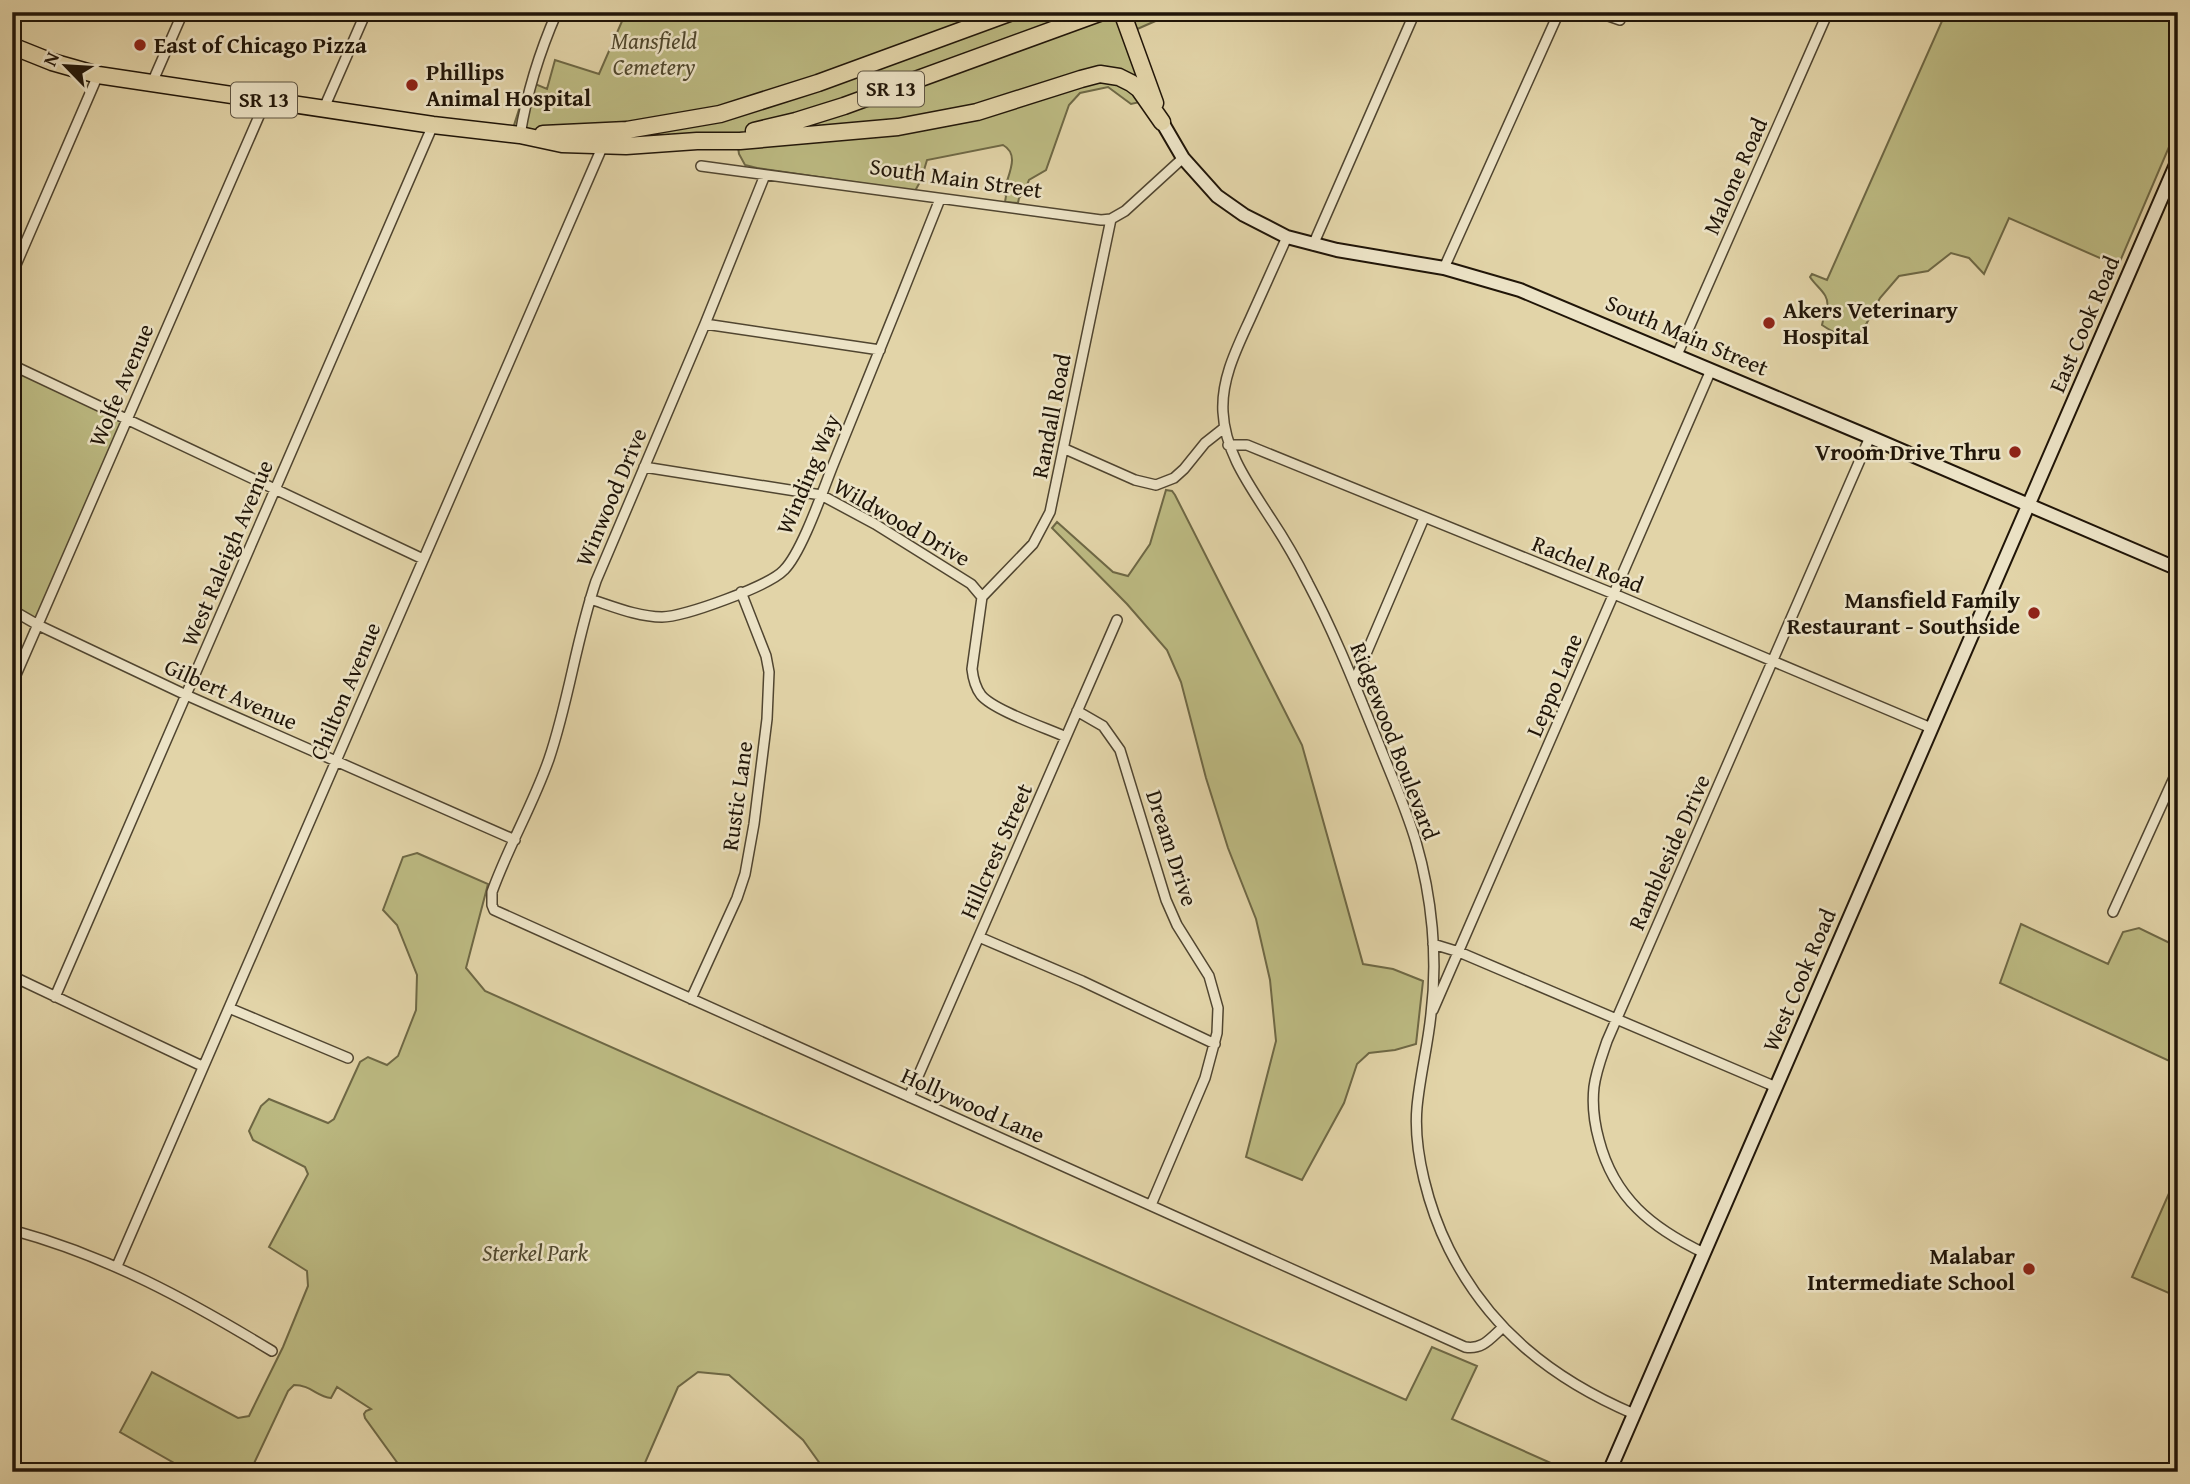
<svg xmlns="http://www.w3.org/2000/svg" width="2190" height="1484" viewBox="0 0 2190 1484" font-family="'Gentium Book Plus',serif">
<rect width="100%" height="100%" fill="#e2d4a8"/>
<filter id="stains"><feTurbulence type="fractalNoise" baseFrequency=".00286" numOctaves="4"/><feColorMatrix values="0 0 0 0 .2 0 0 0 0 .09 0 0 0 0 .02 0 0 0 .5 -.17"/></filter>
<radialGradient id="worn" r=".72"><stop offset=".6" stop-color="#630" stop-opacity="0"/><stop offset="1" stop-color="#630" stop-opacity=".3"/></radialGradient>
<path fill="#bcba82" stroke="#6e6845" stroke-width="2" d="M626,12H1176L1135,30L1140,102L1131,104L1108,87L1080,93L1069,105L1046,170L1029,180L1024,192L1019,198L1018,203L1005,202L1006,196L1004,192C1007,176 1021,155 1003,145L927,160L921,180L915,191L757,168L745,165L739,154L738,147L509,141L528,81L547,89L555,60L599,74Z
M1946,12H2178V126L2118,266L2009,218L1984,274L1969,258L1951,253L1928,271L1899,276L1880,298L1862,332C1843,336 1838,336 1822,325C1823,318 1826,315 1827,308C1830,294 1817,288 1810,277L1812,274L1827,280Z
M12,365L127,421L38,625L12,610Z
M1166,490L1172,491L1175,495L1302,745L1363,964L1393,969L1423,981L1416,1044L1395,1050L1369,1053L1357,1064L1344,1103L1302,1180L1246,1157L1276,1041L1270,980L1256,919L1228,848L1206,778L1181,682L1167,650L1127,604L1052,528L1057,522L1113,572L1128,576L1150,544Z
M417,853L488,884L466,968L485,991L1406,1400L1432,1347L1477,1366L1452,1419L1571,1472H826L803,1440L729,1375L698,1372L678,1387L641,1472H404L365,1418L364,1414L366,1411L371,1409L337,1387L331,1398C317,1397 311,1385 294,1385L288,1391L250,1472H190L120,1432L152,1372L238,1418L249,1416L283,1347L308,1286L307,1271L269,1247L308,1174L305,1167L253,1140L249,1131L261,1106L269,1099L328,1123L334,1119L360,1062L368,1057L387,1065L398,1056L416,1010L417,975L397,925L383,910L403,857Z
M2021,924L2108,964L2123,932L2139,928L2178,947V1065L2000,983Z
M2178,1173V1297L2132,1277Z"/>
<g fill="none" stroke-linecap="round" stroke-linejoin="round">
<g stroke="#504530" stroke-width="12">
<path id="street" d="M1597,12L1620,20
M152,83L183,12
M324,108L366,12
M520,135C527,92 539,53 557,12
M701,166L1101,220L1111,219L1125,211L1183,158
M765,175L705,324L596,581C576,640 569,700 549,759C533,805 508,847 492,892V905L494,910L1465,1347C1482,1350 1490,1339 1502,1328
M1287,237C1275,264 1263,290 1251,317C1238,346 1221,378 1223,412C1225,453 1250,486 1271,519C1285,540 1297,561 1308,583C1335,634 1356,688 1378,742C1391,775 1406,808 1416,842C1432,897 1438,958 1431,1014C1428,1045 1420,1075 1417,1107C1413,1151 1429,1209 1449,1249C1489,1329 1552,1379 1634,1414
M1313,245L1415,12
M1444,268L1559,12
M12,274L98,75
M705,324L880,350
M1677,355L1828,12
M12,365L423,559
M1228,445H1247L1614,594L1931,728
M1065,449L1135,480L1156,485L1174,478L1184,469L1205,443L1224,428
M644,467L821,495L875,524L971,584L982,597L972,669C973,678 975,687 981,695C993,710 1046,728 1066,737
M982,597L1033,544L1050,512L1111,219
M590,599C612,606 638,617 662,617C684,617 769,586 784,570C802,552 823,490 833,465C869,376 905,288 940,199
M12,610L38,625L186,695L515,840
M1354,682L1424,518
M12,684L266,100
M1077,711L1103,726L1120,750L1166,900L1177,925L1209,976L1218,1008L1217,1033L1205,1078L1151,1205
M2113,912L2178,769
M979,937L1082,981L1215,1044
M1433,944L1459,952L1776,1087
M12,976L202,1066
M55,997L433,125
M691,999L737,898L745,874L754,824L767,719L769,672L766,656L741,592
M229,1008L348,1058
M1433,1010L1711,370
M909,1097L1117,620
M12,1230C108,1256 188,1300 272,1351
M1704,1253C1652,1228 1614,1198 1599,1140C1594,1122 1592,1105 1594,1087C1596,1071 1602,1056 1607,1041L1870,437
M117,1266L604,143"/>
</g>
<g stroke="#201508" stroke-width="16">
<path id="secondary" d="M1162,122L1183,158L1217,196L1244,215L1287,237L1337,250L1444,268L1520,290L1870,437L2178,569
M1609,1472L2178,160"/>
</g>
<g stroke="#201508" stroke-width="19">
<path id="highway" d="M1122,12L1155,103
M12,46L52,62L98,75L433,125L520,135L562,144L626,146L697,141H740L898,127L977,112L1081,79L1100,74L1119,77L1131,83L1139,89L1162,122
M754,131L796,121L844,106L1102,12
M543,134L627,130L720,114L818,83L1012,12"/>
</g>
<use href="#street" stroke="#ece3c6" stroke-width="9"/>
<use href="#secondary" stroke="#ece3c6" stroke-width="12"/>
<use href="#highway" stroke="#e2d4a8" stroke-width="16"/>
</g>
<g fill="#8f2418" stroke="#ece3c6" stroke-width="2.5">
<circle cx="140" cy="45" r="7"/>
<circle cx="412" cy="85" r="7"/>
<circle cx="1769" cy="323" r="7"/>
<circle cx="2015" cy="452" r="7"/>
<circle cx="2034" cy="613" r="7"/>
<circle cx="2029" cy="1269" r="7"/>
</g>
<g text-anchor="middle" stroke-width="5" stroke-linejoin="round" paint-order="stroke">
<g fill="#ece3c6" stroke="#5d5341" stroke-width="2">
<rect x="858" y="71.5" width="66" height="35" rx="5"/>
<rect x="231" y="82.5" width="66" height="35" rx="5"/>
</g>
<g font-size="21" font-weight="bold" fill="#201508">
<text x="891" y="96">SR 13</text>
<text x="264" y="107">SR 13</text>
</g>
<g font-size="23" font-style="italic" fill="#4f472d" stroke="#ece3c6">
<text x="654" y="49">Mansfield<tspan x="654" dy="26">Cemetery</tspan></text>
<text x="535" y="1261">Sterkel Park</text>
</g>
<g font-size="23" font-weight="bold" fill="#201508" stroke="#ece3c6" text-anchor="start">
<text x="154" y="53">East of Chicago Pizza</text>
<text x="426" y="80">Phillips<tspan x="426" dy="26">Animal Hospital</tspan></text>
<text x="1783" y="318">Akers Veterinary<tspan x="1783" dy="26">Hospital</tspan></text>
<text x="2001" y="460" text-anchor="end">Vroom Drive Thru</text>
<text x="2020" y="608" text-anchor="end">Mansfield Family<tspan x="2020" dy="26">Restaurant - Southside</tspan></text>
<text x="2015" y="1264" text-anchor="end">Malabar<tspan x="2015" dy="26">Intermediate School</tspan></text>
</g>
<g font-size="23" fill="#201508" stroke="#ece3c6">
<text transform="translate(1735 176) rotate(-66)" y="8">Malone Road</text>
<text transform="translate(956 178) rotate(8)" y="8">South Main Street</text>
<text transform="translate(2084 324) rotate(-67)" y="8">East Cook Road</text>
<text transform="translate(1687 335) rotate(23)" y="8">South Main Street</text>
<text transform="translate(121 385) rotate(-67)" y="8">Wolfe Avenue</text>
<text transform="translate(1051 416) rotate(-79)" y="8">Randall Road</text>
<text transform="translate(808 474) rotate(-67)" y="8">Winding Way</text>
<text transform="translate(611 497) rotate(-67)" y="8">Winwood Drive</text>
<text transform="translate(902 522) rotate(30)" y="8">Wildwood Drive</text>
<text transform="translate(227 553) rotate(-67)" y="8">West Raleigh Avenue</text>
<text transform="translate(1588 564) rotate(22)" y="8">Rachel Road</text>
<text transform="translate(1554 685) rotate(-67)" y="8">Leppo Lane</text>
<text transform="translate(345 691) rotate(-67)" y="8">Chilton Avenue</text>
<text transform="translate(231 694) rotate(24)" y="8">Gilbert Avenue</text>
<text transform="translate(1395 741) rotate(69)" y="8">Ridgewood Boulevard</text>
<text transform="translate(737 796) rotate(-82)" y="8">Rustic Lane</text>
<text transform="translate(1172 848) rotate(72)" y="8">Dream Drive</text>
<text transform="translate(996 851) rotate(-66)" y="8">Hillcrest Street</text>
<text transform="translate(1669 852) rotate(-66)" y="8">Rambleside Drive</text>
<text transform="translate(1799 980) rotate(-67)" y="8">West Cook Road</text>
<text transform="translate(973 1105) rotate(24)" y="8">Hollywood Lane</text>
</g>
</g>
<rect width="2190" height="1484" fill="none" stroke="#e2d4a8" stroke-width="42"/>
<rect x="14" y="14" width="2162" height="1456" fill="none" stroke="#201508" stroke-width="3.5"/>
<rect x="21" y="21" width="2148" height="1442" fill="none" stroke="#201508" stroke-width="2"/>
<g transform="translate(66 66) rotate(295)" stroke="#ece3c6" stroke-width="5" paint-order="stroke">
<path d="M0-5L12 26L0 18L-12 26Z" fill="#201508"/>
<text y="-10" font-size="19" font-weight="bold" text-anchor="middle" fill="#201508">N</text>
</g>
<rect width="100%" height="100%" filter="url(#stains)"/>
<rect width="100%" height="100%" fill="url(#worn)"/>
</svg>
